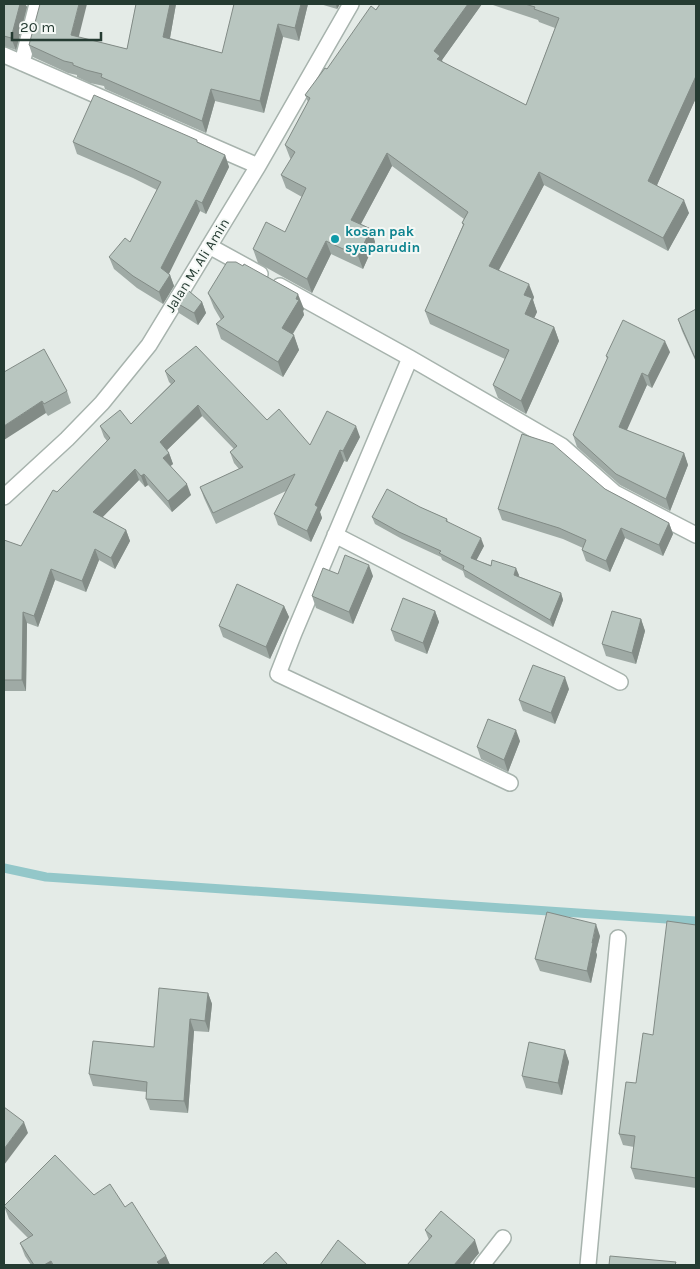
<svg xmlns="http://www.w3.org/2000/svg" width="700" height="1269" viewBox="0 0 700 1269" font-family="Karla,sans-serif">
<rect width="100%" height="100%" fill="#e4ebe7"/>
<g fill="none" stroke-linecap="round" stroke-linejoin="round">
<path stroke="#93c7c9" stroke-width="9" d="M4,868L46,877L696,921"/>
<g stroke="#a7b3ad" stroke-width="18">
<path id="street" d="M4,55L258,166
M22,63L37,4
M209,246L260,274
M280,286L410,358L562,446L615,493L696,535
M410,358L294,633L278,674L510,783
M4,497L67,439L102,403L149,345L258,166L351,4
M335,535L620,682
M482,1265L503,1238
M588,1265L618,938"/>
</g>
<use href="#street" stroke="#fff" stroke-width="15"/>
</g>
<path fill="#9faaa5" d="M4,4H25L27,7L16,50L4,46Z
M136,4H176L170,38L222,53L308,4L299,41L283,37L264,113L215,101L206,133L105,89L104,86L90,83L77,77V75L68,73L33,57L29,45L78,37L127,49Z
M320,4H340L337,9Z
M380,4H482L442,60V62L526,105L555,28L539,22L538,20L490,4H696V98L657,185L689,213L668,251L544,185L499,270L534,297L533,300L537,312L534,318L554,327L559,341L526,414L498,398L493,385L505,359L430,324L425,311L463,225L462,223L464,219L392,166L361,224L371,229L375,242L363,269L331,254L312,293L258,263L253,249L285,232L302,197L286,188L281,175L291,159L290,158L285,145L308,102L305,95L327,69Z
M73,142H198L225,155L229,167L206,214L200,211L168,274L170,275L174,286L163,304L137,288L114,269L109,257L130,242L157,190L133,178L77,154Z
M208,293L304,309L303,311L304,315L293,334L299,350L283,377L221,339L216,324L221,320L214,308Z
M175,302H202L206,313L198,325L179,313Z
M696,309V362L682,331L678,319Z
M670,352L652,388L647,385L626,430L684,453L688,465L670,511L620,485L577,447L573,435L607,359L606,356Z
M165,371L267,420L310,445L360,437L347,462L344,461L320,512L322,518L311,542L278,525L274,514L286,491L216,524L204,498L200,487L239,469L234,463L230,452L234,449L202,416L167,450L169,453L173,464L170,466L191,495L172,512L148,485L145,487L139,480L102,517L126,530L130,541L115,569L99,560L86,592L55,580L38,627L27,623L26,691H4V540L21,546L57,492L107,441L104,437L100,426L131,424L171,384L169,382Z
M4,372L67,391L71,403L48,416L46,413Z
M605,489L669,523L673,534L663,556L625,538L610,572L586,561L582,550L583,548L563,539L502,520L498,509Z
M420,507L447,519L448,522L484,546L476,560L519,575L518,576L561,593L563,600L553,627L465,577L463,571L442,560L441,557L402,539L375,524L372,517Z
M338,574L373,576L353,624L316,608L312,596Z
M284,606L289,617L270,659L223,637L219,626Z
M435,611L439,622L427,654L395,641L391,630Z
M641,619L645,631L636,664L606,656L602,644Z
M569,689L555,724L523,711L519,700Z
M520,741L508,772L481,759L477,747Z
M696,925V1188L635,1179L631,1168L634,1147L623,1145L619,1134L653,1035Z
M600,936L596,952L597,955L591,983L540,971L535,959Z
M208,993L212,1004L209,1032L194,1031L188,1113L150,1110L146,1099L147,1092L93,1086L89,1074L154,1047Z
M565,1050L569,1062L562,1095L526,1088L522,1076Z
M94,1195L125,1207L166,1256L170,1265H31L25,1256L20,1243L28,1238L9,1219L4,1206Z
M425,1230L479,1253L469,1265H407L429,1240Z"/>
<path fill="#828b86" d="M20,4H25L27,7L16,50L11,38Z
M79,4H87L76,48L71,35Z
M170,4H176L168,49L163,37Z
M301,4H308L299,41L295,28Z
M336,4H340L337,9Z
M468,4H482L442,60L445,69L442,73L434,51Z
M278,24L283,37L264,113L260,101Z
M696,75V98L653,194L648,181Z
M211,89L215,101L206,133L202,121Z
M387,153L392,166L356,233L351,220Z
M225,155L229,167L206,214L202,203Z
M539,172L544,185L494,279L489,266Z
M196,200L200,211L166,280L161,268Z
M684,200L689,213L668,251L663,238Z
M371,229L375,242L363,269L358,256Z
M326,241L331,254L312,293L307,279Z
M170,275L174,286L163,304L159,292Z
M529,284L534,297L533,300L537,312L530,327L525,314L524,295Z
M298,294L304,309L303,311L304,315L287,343L282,328Z
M202,302L206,313L198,325L194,313Z
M554,327L559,341L526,414L521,401Z
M294,335L299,350L283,377L278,362Z
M665,341L670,352L652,388L648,376Z
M642,373L647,385L623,439L619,427Z
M42,401L46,413L4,440V426Z
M198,405L202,416L164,453L160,442Z
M356,426L360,437L347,462L343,451Z
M340,450L344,461L320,512L322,518L311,542L307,531L315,505Z
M169,453L173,464L167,469L163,458Z
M684,453L688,465L670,511L666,499Z
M135,469L139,480L97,523L93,512Z
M144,474L148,485L145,487L141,476Z
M187,484L191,495L172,512L168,501Z
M669,523L673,534L663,556L659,545Z
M621,528L625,538L610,572L606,561Z
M126,530L130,541L115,569L111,558Z
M481,538L484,546L474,565L471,558Z
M95,549L99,560L86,592L82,581Z
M369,565L373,576L353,624L349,612Z
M516,568L519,575L517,582L514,575Z
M51,569L55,580L38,627L34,616Z
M561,593L563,600L553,627L550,620Z
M284,606L289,617L270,659L266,647Z
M435,611L439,622L427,654L423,643Z
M23,612L27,623L26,691L22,680Z
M641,619L645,631L636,664L632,653Z
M565,677L569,689L555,724L551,713Z
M516,730L520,741L508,772L504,760Z
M596,924L600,936L596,952L597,955L591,983L587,971Z
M208,993L212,1004L209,1032L205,1021Z
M190,1019L194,1031L188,1113L184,1101Z
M565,1050L569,1062L562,1095L558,1083Z
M24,1122L28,1133L4,1165V1149Z
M475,1240L479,1253L469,1265H454Z
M166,1256L170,1265H159L157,1262Z
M51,1261L52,1265H44Z"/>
<path fill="#b9c6c0" stroke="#828b86" d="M4,4H20L11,38L4,36Z
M40,4H79L71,35L127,49L136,4H170L163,37L222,53L234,4H301L295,28L278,24L260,101L211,89L202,121L101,77L102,74L86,70L73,65V63L64,61L29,45Z
M380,4H468L434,51L440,56L437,59L526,105L559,18L534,9L535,7L525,4H696V76L648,181L684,200L663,238L539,172L489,266L529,284L524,295L532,298L525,314L554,327L521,401L493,385L509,350L425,311L464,224L462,223L468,212L387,153L351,220L371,229L358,256L326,241L307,279L253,249L266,222L285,232L306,188L281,175L295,152L285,145L310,98L305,95L325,68L327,69L371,6L376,10Z
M94,95L197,140V142L225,155L202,203L196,200L161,268L170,275L159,292L133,276L109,257L125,238L130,242L161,182L129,167L73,142Z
M227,262H236L243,266L244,264L298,294L296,299L299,300L282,328L294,335L278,362L216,324L224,317L208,293Z
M184,287L202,302L194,313L175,302Z
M696,309V360L678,319Z
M623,320L665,341L648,376L642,373L619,427L684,453L666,499L616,474L573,435L608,357L606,356Z
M196,346L267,420L279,409L310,445L327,411L356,426L343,451L340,450L315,505L318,507L307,531L274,514L295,474L213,513L200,487L243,467L230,452L237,446L198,405L160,442L169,453L163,458L187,484L168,501L144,474L141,476L135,469L93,512L126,530L111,558L95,549L82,581L51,569L34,616L23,612L22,680H4V540L21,546L53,490L57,492L110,438L100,426L120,410L131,424L175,381L165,371Z
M44,349L67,391L44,404L42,401L4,426V371V372Z
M522,434L553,444L605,489L669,523L659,545L621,528L606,561L582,550L586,540L559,528L498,509Z
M387,489L420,507L447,519L446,521L481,538L471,558L491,566L492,560L516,568L514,575L561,593L550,620L463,569L464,566L439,553L441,551L399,532L372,517Z
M345,555L369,565L349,612L312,596L323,568L338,574Z
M237,584L284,606L266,647L219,626Z
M403,598L435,611L423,643L391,630Z
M612,611L641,619L632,653L602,644Z
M533,665L565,677L551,713L519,700Z
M488,719L516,730L504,760L477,747Z
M547,912L596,924L592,943H593L587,971L535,959Z
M667,921L696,925V1178L631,1168L635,1136L619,1134L626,1082L636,1083L643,1033L653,1035Z
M159,988L208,993L205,1021L190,1019L184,1101L146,1099L147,1082L89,1074L93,1041L154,1047Z
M529,1042L565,1050L558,1083L522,1076Z
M4,1107L24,1122L4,1149Z
M55,1155L94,1195L110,1184L125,1207L132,1202L166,1256L157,1262L160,1265H53L51,1261L44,1265H34L20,1243L33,1235L4,1206Z
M441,1211L475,1240L454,1265H407L432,1236L425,1230Z
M338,1240L367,1265H320Z
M276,1252L288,1265H262Z
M610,1256L676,1262L675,1265H609Z"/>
<circle fill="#0f9aa8" stroke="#f4f8f5" stroke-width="2" cx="335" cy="239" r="5"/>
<g text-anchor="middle" stroke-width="4" stroke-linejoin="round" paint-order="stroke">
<g font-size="14" font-weight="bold" fill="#0d838f" stroke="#f4f8f5" text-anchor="start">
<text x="345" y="236">kosan pak<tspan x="345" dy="16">syaparudin</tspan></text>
</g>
<g font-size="14" fill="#253b32" stroke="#f4f8f5">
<text transform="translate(197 265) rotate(-58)" y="5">Jalan M. Ali Amin</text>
</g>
</g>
<rect width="700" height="1269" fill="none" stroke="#253b32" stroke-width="10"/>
<path d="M12 32v8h89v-8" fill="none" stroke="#253b32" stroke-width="2.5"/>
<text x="20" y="32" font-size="15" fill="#253b32" stroke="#f4f8f5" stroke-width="4" paint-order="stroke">20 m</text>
</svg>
